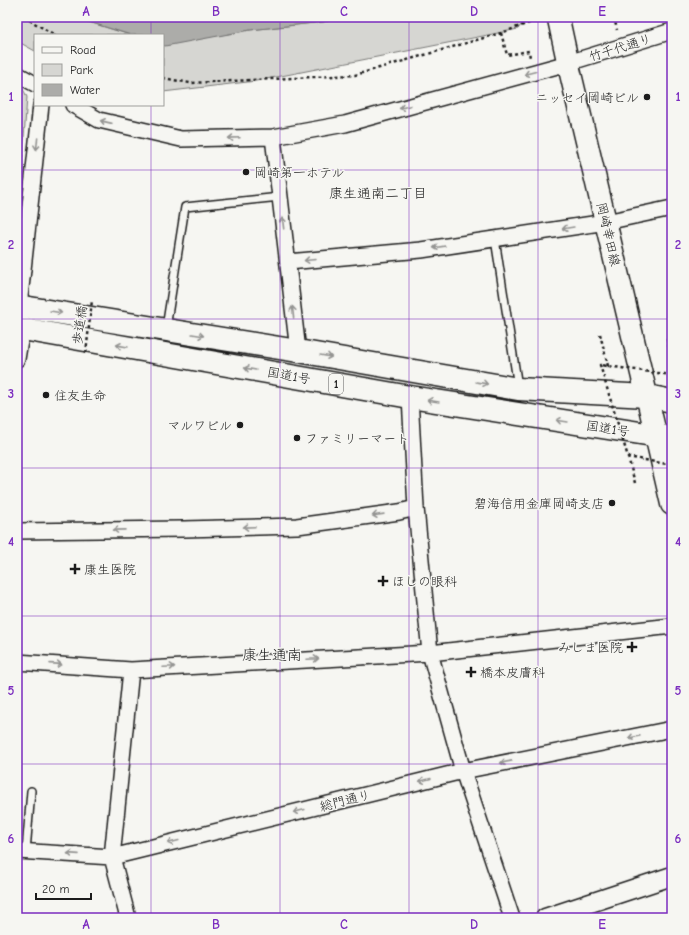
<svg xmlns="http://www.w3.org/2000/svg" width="689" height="935" viewBox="0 0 689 935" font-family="'Comic Neue','Klee One',sans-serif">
<rect width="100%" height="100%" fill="#f6f6f2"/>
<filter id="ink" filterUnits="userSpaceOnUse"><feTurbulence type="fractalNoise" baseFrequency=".025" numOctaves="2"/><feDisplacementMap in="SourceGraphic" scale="8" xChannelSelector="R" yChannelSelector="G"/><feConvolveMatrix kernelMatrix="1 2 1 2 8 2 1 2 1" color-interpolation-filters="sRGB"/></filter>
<g filter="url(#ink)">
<path fill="#d6d6d2" stroke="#797977" d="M17,17H73L130,35H35V51L17,41Z
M343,17H527L518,29L256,81L163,92V45L250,30L323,22Z
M17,86L23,89L27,97L21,179L24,187L19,252L17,257Z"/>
<path fill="#acaca9" stroke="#727271" d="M73,17H343L323,22L250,30L165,46L163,45V35H131Z"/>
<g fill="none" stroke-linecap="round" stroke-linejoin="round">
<g stroke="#1c1c1c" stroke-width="10">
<path id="service" d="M495,239L518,387
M166,328L185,207L280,197
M26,851L31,791"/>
</g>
<g stroke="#1c1c1c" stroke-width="18">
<path id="minor" d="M17,74L35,84
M73,105L99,120L181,139L273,137L345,124L568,63L672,31
M273,137L298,351
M288,262L421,250L606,222L672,208
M17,359L22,328L19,306L41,105
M410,397L416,508L430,653L463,771L512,918
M17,531L184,529L297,526L399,512L416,508
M17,662L131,670L430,653L672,626
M17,851L112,857L463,771L672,729
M128,918L112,857L131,670"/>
</g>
<g stroke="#1c1c1c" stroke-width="21">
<path id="tertiary" d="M545,918L672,876"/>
</g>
<g stroke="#1c1c1c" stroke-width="24">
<path id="secondary" d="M558,17L568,63L656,435"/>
</g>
<g stroke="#1c1c1c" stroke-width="25">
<path id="primary" d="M656,435L672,504"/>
</g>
<g stroke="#1c1c1c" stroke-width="25">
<path id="trunk" d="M17,306L298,351L518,389L647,396L672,401
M17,328L410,397L672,438"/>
</g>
<path stroke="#1c1c1c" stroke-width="2.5" stroke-dasharray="3 3" stroke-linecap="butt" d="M24,17L55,35
M614,17L617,30
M501,33L507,55L529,51L530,58
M163,78L190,83L355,75L501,33L540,19
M600,334L608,366L600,365
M667,339L672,358
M628,457L635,483"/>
<use href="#service" stroke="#f6f6f2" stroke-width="7"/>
<use href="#minor" stroke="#f6f6f2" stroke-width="15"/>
<use href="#tertiary" stroke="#f6f6f2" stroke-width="18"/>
<use href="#secondary" stroke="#f6f6f2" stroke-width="21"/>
<use href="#primary" stroke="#f6f6f2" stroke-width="22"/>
<use href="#trunk" stroke="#f6f6f2" stroke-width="22"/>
<path stroke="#1c1c1c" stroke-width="2.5" stroke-dasharray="3 3" stroke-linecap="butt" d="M86,353L92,300
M672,375L600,365L628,457L672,465"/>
</g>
<defs><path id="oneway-shaft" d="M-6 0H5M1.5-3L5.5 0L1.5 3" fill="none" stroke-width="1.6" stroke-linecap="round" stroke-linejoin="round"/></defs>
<g stroke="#949492">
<use href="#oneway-shaft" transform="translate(530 73) rotate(165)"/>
<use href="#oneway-shaft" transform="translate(405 107) rotate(165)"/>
<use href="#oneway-shaft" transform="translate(106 122) rotate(-167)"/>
<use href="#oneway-shaft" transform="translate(234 138) rotate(178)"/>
<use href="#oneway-shaft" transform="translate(37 144) rotate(96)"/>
<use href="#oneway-shaft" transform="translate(283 223) rotate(-97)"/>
<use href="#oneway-shaft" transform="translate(568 228) rotate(171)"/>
<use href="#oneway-shaft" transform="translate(439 247) rotate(172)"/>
<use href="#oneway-shaft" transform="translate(310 260) rotate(175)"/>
<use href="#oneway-shaft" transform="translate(56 312) rotate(9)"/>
<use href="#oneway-shaft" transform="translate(293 312) rotate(-96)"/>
<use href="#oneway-shaft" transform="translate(198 335) rotate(9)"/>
<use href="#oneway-shaft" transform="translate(122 346) rotate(-170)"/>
<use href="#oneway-shaft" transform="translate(326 356) rotate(10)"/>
<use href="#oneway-shaft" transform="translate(250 369) rotate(-170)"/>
<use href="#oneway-shaft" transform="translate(482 383) rotate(10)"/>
<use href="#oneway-shaft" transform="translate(433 401) rotate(-171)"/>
<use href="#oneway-shaft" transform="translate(562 421) rotate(-171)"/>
<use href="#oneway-shaft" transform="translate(378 515) rotate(172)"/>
<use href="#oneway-shaft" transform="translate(249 527) rotate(178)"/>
<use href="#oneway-shaft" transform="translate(119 530) rotate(179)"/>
<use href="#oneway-shaft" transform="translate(313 659) rotate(-3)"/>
<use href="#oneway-shaft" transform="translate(56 664) rotate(4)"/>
<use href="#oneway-shaft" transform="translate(169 667) rotate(-3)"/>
<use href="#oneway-shaft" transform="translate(634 737) rotate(169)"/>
<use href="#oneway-shaft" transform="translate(506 762) rotate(169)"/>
<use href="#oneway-shaft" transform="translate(425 780) rotate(166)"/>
<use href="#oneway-shaft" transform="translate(299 811) rotate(166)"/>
<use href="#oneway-shaft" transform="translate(173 842) rotate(166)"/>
<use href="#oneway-shaft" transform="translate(73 854) rotate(-176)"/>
</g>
</g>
<path fill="none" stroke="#7b2cbf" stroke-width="1" stroke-opacity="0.55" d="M151,17V35M280,17V918M409,17V918M538,17V918M151,105V918M17,170H672M17,319H672M17,468H672M17,616H672M17,764H672"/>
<g fill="#1c1c1c" stroke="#f6f6f2" stroke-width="1.5">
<circle cx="647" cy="97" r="4"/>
<circle cx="246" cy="172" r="4"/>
<circle cx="46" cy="395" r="4"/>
<circle cx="240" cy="425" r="4"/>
<circle cx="297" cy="438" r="4"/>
<circle cx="612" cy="503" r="4"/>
<path d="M73 563h4v4h4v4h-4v4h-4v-4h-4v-4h4z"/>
<path d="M381 575h4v4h4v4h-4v4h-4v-4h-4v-4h4z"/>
<path d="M630 641h4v4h4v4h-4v4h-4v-4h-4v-4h4z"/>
<path d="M469 666h4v4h4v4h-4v4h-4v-4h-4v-4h4z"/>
</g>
<g text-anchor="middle" stroke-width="3" stroke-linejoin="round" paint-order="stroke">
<rect fill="#f6f6f2" stroke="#5d5d5c" stroke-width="1" x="329" y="374" width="14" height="20" rx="3"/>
<g font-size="12" font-weight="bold" fill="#1c1c1c">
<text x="336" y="388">1</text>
</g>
<g font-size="13" fill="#1c1c1c" stroke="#f6f6f2">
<text transform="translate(620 47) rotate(-17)" y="5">竹千代通り</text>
<text transform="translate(609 234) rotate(77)" y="5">岡崎幸田線</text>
<text transform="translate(79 325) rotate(-82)" y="5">歩道橋</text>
<text transform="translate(289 375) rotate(10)" y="5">国道1号</text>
<text transform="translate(608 428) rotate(9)" y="5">国道1号</text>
<text transform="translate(345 800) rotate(-14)" y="5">総門通り</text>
</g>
<g font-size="13" fill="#1c1c1c" stroke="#f6f6f2" text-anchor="start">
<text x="639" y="102" text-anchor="end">ニッセイ岡崎ビル</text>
<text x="254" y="177">岡崎第一ホテル</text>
<text x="54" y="400">住友生命</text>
<text x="232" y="430" text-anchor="end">マルワビル</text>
<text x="305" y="443">ファミリーマート</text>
<text x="604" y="508" text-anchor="end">碧海信用金庫岡崎支店</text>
<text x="84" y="574">康生医院</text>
<text x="392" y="586">ほしの眼科</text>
<text x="623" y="652" text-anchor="end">みしま医院</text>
<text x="480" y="677">橋本皮膚科</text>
</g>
<g font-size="14" fill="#1c1c1c" stroke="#f6f6f2">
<text x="378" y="198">康生通南二丁目</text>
</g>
<g font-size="15" fill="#1c1c1c" stroke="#f6f6f2">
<text x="272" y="660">康生通南</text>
</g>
</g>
<rect width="689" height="935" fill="none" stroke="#f6f6f2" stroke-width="44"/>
<rect x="34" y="34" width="130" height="72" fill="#f6f6f2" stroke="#9f9f9c"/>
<rect x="42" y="47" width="20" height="6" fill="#f6f6f2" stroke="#9f9f9c"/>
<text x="70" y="54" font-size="12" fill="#1c1c1c">Road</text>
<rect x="42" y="64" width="20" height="12" fill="#d6d6d2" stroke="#9f9f9c"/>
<text x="70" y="74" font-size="12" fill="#1c1c1c">Park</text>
<rect x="42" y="84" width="20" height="12" fill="#acaca9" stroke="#9f9f9c"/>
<text x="70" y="94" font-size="12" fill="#1c1c1c">Water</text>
<path d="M36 893v6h55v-6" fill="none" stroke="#1c1c1c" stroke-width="2"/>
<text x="42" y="893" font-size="12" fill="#1c1c1c" stroke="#f6f6f2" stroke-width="3" paint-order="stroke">20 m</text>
<rect x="22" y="22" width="645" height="891" fill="none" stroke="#7b2cbf" stroke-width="1.5"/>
<g font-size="13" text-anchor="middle" font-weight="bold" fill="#7b2cbf">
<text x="86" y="16">A</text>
<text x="216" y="16">B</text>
<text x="344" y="16">C</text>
<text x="474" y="16">D</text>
<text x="602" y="16">E</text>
<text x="11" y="101">1</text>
<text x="678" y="101">1</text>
<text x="11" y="249">2</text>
<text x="678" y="249">2</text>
<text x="11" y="398">3</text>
<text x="678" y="398">3</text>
<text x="11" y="546">4</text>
<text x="678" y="546">4</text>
<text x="11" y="695">5</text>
<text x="678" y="695">5</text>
<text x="11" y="843">6</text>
<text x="678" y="843">6</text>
<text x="86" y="929">A</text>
<text x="216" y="929">B</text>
<text x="344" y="929">C</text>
<text x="474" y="929">D</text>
<text x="602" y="929">E</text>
</g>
</svg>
